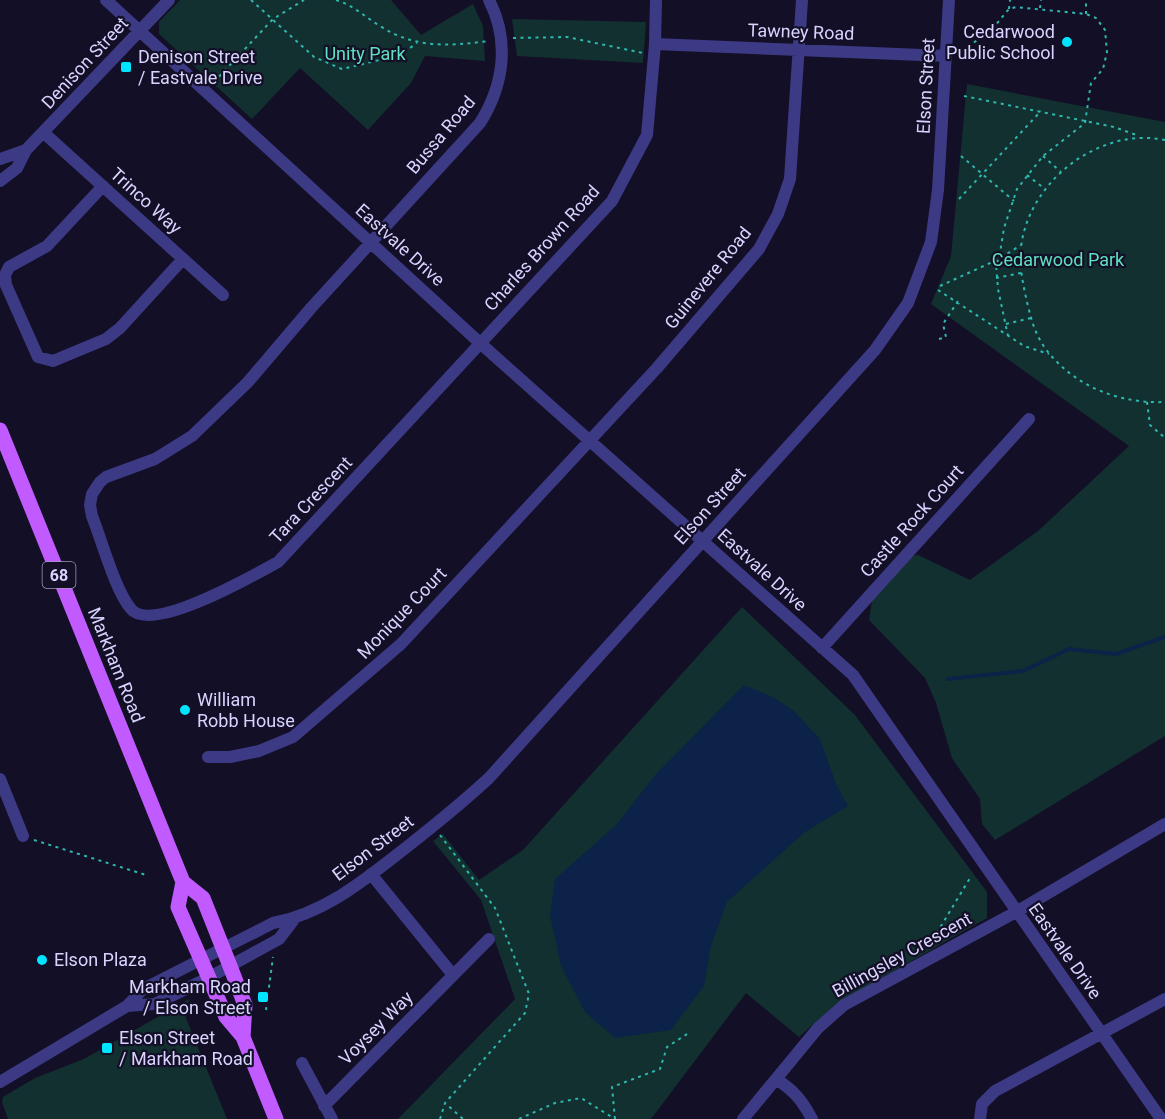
<svg xmlns="http://www.w3.org/2000/svg" width="1165" height="1119" viewBox="0 0 1165 1119" font-family="Roboto,sans-serif">
<rect width="100%" height="100%" fill="#130f26"/>
<path fill="#12302f" d="M180,0H391L421,35L473,4L483,26L485,61L425,56L411,83L368,130L300,68L252,119L159,34V22Z
M512,19L646,22L643,63L517,56Z
M967,84L1165,122V736L995,840L982,824L980,799L952,758L936,703L925,678L869,620L874,587L896,558L918,555L970,580L1038,531L1129,446L931,304L951,256Z
M742,607L855,715L987,892V918L836,1004L799,1037L746,993L651,1119H398L515,999L481,900L433,841L443,834L479,880L523,850Z
M189,999L186,1018L227,1119H8L2,1102L3,1097L35,1078L84,1059Z"/>
<path fill="#0c2248" d="M744,685L773,697L794,711L820,739L836,784L848,806L805,832L727,902L711,946L704,986L671,1030L615,1038L585,1012L561,966L550,915L555,879L617,824L656,774Z"/>
<g fill="none" stroke-linecap="round" stroke-linejoin="round">
<path stroke="#0c2248" stroke-width="4" d="M948,679L1023,671L1069,649L1116,654L1165,637"/>
<path stroke="#2fb8b0" stroke-width="2" stroke-dasharray="3 4.5" stroke-linecap="butt" d="M251,0L314,57L342,69L400,55L417,43
M336,0C353,5 365,17 380,26C416,49 449,46 489,41
M1040,8L1041,0
M1009,9L1010,0
M1086,14V0
M513,38L567,37L643,53
M967,45L972,44L994,27L1009,9L1016,7L1086,14L1096,18L1105,30L1107,52L1103,69L1091,83L1085,123L1043,156L1017,189L1004,228L999,259L996,264L998,289L1008,336
M214,82L273,19L304,0
M964,96L1114,127L1139,136
M1165,140C1140,135 1117,139 1094,150C1057,167 1025,206 1021,248C1019,266 1023,284 1027,302C1031,319 1035,334 1045,348C1073,386 1119,404 1165,402
M961,156L1014,201
M1043,156L1061,172
M1027,175L1045,189
M959,199L1041,111
M996,278L1021,273
M940,286L999,259L1021,245
M938,290L1024,346L1049,354
M1006,324L1031,318
M939,339L946,337L943,324L958,301
M1147,402L1150,425L1165,438
M440,835L495,908L529,994L525,1013L445,1103
M34,840L146,875
M929,946L970,878
M266,1010L273,957
M440,1119L445,1103L463,1119
M519,1119L555,1103L581,1098L615,1119
M615,1119L612,1087L660,1069L667,1047L687,1034"/>
<path stroke="#3d3a85" stroke-width="12" d="M106,0L480,343L853,675L1161,1119
M489,0C510,41 504,85 480,123L311,308L248,382L192,436L155,459L106,477L100,482L92,494L90,505L92,516C102,541 115,590 131,609C152,634 254,575 278,562L612,201L647,135L655,44L656,0
M655,44L946,56
M44,133L223,295
M0,159L26,150
M0,181L17,168L26,150L169,0
M103,186L47,246L9,267L5,275L6,285L38,357L53,361L106,339L120,328L183,259
M822,648L1029,419
M208,757H230L259,751L293,737L401,644L657,368L759,249L778,214L790,179L802,0
M0,779L23,836
M371,874L453,975
M127,1006L155,1004L208,978L279,939L295,918
M302,1063L332,1119
M777,1080C794,1090 803,1102 812,1119
M0,1082L127,1006L143,989L273,923C326,913 367,878 408,846C436,824 463,802 489,778L875,350L908,303L931,242L938,190L949,0
M324,1106L489,939
M743,1119L818,1028L844,1005L1016,912L1165,824
M980,1119L982,1104L995,1091L1165,999"/>
<path stroke="#c25bff" stroke-width="15" d="M0,430L183,882L203,898L230,966L245,1005L243,1037
M183,882L178,907L226,1017L243,1037L276,1119"/>
</g>
<g fill="#00e5ff" stroke="#130f26" stroke-width="2">
<circle cx="1067" cy="42" r="6"/>
<rect x="120" y="61" width="12" height="12" rx="3"/>
<circle cx="185" cy="710" r="6"/>
<circle cx="42" cy="960" r="6"/>
<rect x="257" y="991" width="12" height="12" rx="3"/>
<rect x="101" y="1042" width="12" height="12" rx="3"/>
</g>
<g text-anchor="middle" stroke-width="4.5" stroke-linejoin="round" paint-order="stroke">
<rect fill="#130f26" stroke="#9e99be" stroke-width="1.5" x="42.5" y="562" width="33" height="26" rx="4.5"/>
<g font-size="16" font-weight="bold" fill="#d9d4ff">
<text x="59" y="581">68</text>
</g>
<g font-size="18" fill="#d9d4ff" stroke="#130f26">
<text transform="translate(801 32) rotate(2)" y="6">Tawney Road</text>
<text transform="translate(85 63) rotate(-47)" y="6">Denison Street</text>
<text transform="translate(926 86) rotate(-87)" y="6">Elson Street</text>
<text transform="translate(441 135) rotate(-50)" y="6">Bussa Road</text>
<text transform="translate(146 201) rotate(42)" y="6">Trinco Way</text>
<text transform="translate(400 245) rotate(42)" y="6">Eastvale Drive</text>
<text transform="translate(542 248) rotate(-48)" y="6">Charles Brown Road</text>
<text transform="translate(708 278) rotate(-51)" y="6">Guinevere Road</text>
<text transform="translate(311 500) rotate(-47)" y="6">Tara Crescent</text>
<text transform="translate(710 506) rotate(-48)" y="6">Elson Street</text>
<text transform="translate(912 521) rotate(-48)" y="6">Castle Rock Court</text>
<text transform="translate(762 570) rotate(42)" y="6">Eastvale Drive</text>
<text transform="translate(402 613) rotate(-46)" y="6">Monique Court</text>
<text transform="translate(116 665) rotate(68)" y="6">Markham Road</text>
<text transform="translate(373 848) rotate(-37)" y="6">Elson Street</text>
<text transform="translate(1065 951) rotate(55)" y="6">Eastvale Drive</text>
<text transform="translate(902 955) rotate(-29)" y="6">Billingsley Crescent</text>
<text transform="translate(376 1028) rotate(-45)" y="6">Voysey Way</text>
</g>
<g font-size="18" fill="#d9d4ff" stroke="#130f26" text-anchor="start">
<text x="1055" y="38" text-anchor="end">Cedarwood<tspan x="1055" dy="21">Public School</tspan></text>
<text x="138" y="63">Denison Street<tspan x="138" dy="21">/ Eastvale Drive</tspan></text>
<text x="197" y="706">William<tspan x="197" dy="21">Robb House</tspan></text>
<text x="54" y="966">Elson Plaza</text>
<text x="251" y="993" text-anchor="end">Markham Road<tspan x="251" dy="21">/ Elson Street</tspan></text>
<text x="119" y="1044">Elson Street<tspan x="119" dy="21">/ Markham Road</tspan></text>
</g>
<g font-size="18" fill="#5fe0c0" stroke="#130f26">
<text x="365" y="60">Unity Park</text>
<text x="1058" y="266">Cedarwood Park</text>
</g>
</g>
</svg>
